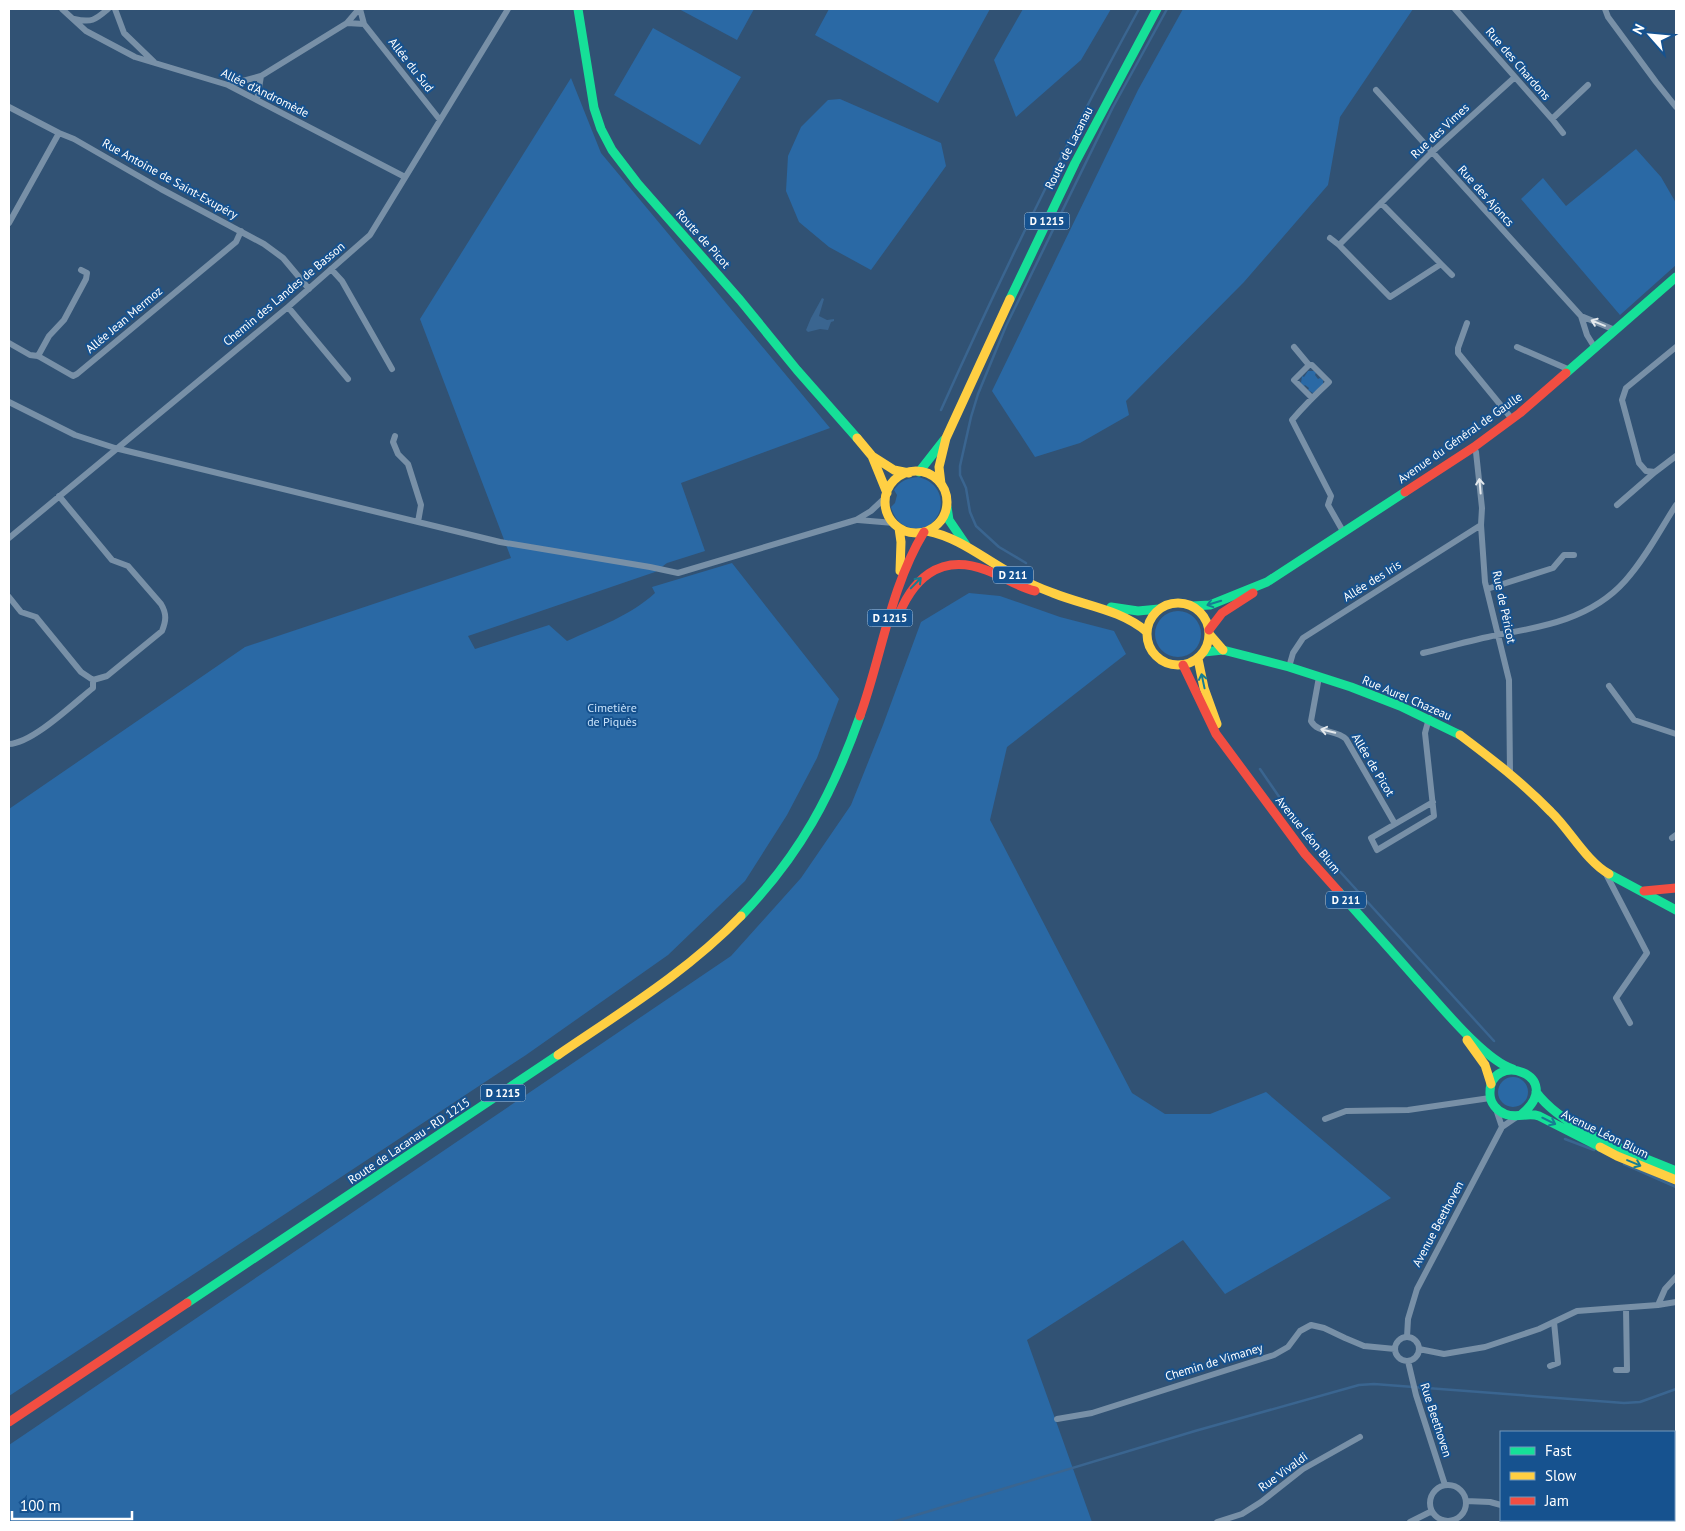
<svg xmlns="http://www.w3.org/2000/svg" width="1685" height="1531" viewBox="0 0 1685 1531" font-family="'PT Sans',sans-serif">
<rect width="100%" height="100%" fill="#315274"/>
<path fill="#2a69a5" d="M679,9H754L737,40Z
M829,9H990L938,103L815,35Z
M1023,9H1111L1081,60L1016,117L994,60Z
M1183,9H1413L1340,117L1328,185L1244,282L1126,401L1129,415L1080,443L1035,457L992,391L1138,90Z
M653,28L741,77L700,145L614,95Z
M571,78L601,153L830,428L681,483L705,551L667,563L655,572L468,636L475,649L549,625L567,641C598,627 630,616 655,593L652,587L732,563L839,699L817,758L787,815L745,881L668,955L526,1055L9,1396V809L245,647L511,558L420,319Z
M840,99L941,143L946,166L871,270L829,247L799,222L786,191L788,156L801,127L828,100Z
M1636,149L1661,177L1676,203V265L1620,315L1521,199L1543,178L1566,206Z
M1308,371H1314L1316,373L1315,375L1318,379L1320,378L1323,380V385L1313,393L1308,390L1309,388L1305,385L1304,386L1301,383L1302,376L1304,377Z
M918,477C957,486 941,538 908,527C899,524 894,517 891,507L895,503L897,495L894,490C900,481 907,478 918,477Z
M969,593L1000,596L1060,617L1114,631L1126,654L1007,747L990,820L1132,1093L1165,1114H1210L1266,1092L1391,1198L1225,1294L1183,1240L1027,1340L1092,1522H9V1445L731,956L801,878L851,805L883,725L921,622Z
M1155 634a23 23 0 1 1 46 0a23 23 0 1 1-46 0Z
M1498 1092a15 15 0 1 1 30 0a15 15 0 1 1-30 0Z"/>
<path fill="#3a6590" d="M822,298L824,299L819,316L827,320L834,319V321L831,322L828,330L820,329L808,332L806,330L811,318Z"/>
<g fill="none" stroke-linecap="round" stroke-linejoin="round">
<path stroke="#3a6590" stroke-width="2.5" d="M941,410C1002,274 1067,140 1139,9
M1026,563L999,547L976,526L970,512L966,488L960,475V466L971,417L978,394L1006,326L1113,107L1167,9
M1260,769L1282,801L1333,864L1494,1041
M1565,1139L1594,1150
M1624,1164L1676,1187
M893,1522L1195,1431L1359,1385L1374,1384L1624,1403L1640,1402L1676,1389"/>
<path stroke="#7890a7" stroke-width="6" d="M62,9L86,31L135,57L228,85L405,177
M115,9L124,33L154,62
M360,9L364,24L440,120
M1455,9L1552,119L1588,85
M1605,9L1608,17L1656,82L1676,107
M74,19C92,23 95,20 108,9
M347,23L364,24
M228,85L261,76L347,23L359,9
M1376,90L1581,316L1587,335L1595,348
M257,100L261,76
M9,107L59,133L74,139L161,189L264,244L283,258L309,289
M1552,119L1563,133
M1381,203L1441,264L1390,297L1339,245L1431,153L1515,77
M9,223L59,133
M1330,238L1339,245
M1441,264L1452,275
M331,269L342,281L392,369
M288,307L348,379
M1581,316L1615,330
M1467,323L1458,348V353L1512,419
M9,343L30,355L38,356L73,376L77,374L236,242L241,231
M1294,347L1309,365
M1517,347L1570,370
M1676,347L1626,388L1622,400L1639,463L1646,471L1655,472L1676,456
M38,356L49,336L64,320L86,279L87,273L81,270
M1312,398L1294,380L1309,365H1312L1329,382C1316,394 1304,406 1292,420L1331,496L1328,505L1344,533
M9,402L75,435L115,448L500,542L650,567L678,573L856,520L871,511L886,497
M395,436L393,442L398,454L408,464L421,505L418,522
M1474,447L1476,452L1482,508L1481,525L1485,582L1509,680L1510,773
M1617,505L1655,472
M858,520L894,523
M9,538L288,307L370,235L508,9
M1487,589L1553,568L1564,555H1574
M9,597L21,612L36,617L81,672L93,680L107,676L162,631C166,621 167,614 161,604L128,566L112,560L59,496
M1423,653C1448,647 1472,640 1497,635C1544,627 1592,618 1625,581C1645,559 1660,530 1676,505
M1289,667L1293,653L1303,638L1481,525
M1319,677L1311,721C1318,734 1336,729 1346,739L1395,824
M1609,686L1634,720L1676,734
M1429,718L1425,733L1434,816L1377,850L1371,838L1433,802
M9,744C33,743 74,703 93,688V680
M1672,838L1676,835
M1605,872L1647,953L1616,998L1630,1023
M1496,1109L1502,1127
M1325,1119L1346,1111L1408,1110L1490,1098
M1658,1305L1665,1289L1676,1277
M1407,1337L1408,1319L1417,1289L1502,1127L1518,1116
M1395 1349a12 12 0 1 1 24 0a12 12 0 1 1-24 0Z
M1419,1349L1444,1354L1485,1347L1539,1329L1577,1311L1658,1305L1676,1302
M1408,1361L1416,1395L1445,1485
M1550,1366L1558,1363L1554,1322
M1616,1370H1627L1626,1308
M1057,1419L1092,1413L1274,1355L1288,1347L1300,1331L1311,1325L1324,1328L1345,1338L1364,1346L1395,1349
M1430 1503a18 18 0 1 1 36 0a18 18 0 1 1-36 0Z
M1466,1501L1490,1502L1501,1505
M1533,1520L1537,1522
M1217,1522L1242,1514L1261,1502L1303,1469L1360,1437
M1410,1522L1432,1511
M1625,1522L1626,1520"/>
<path stroke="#16e098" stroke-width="9" d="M578,9L594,108L601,129L612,150L638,184L740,300L797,370L857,438
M1010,299L1075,163L1157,9
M1566,373L1676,277
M919,472L944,440
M947,507L949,520L966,545
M1192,606L1210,605L1267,582L1405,492
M1111,607L1138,611L1159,609
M1204,652L1223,650L1289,667L1351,687L1400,706L1460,735
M1609,874L1676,910
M1339,892C1365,922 1392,951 1418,981C1439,1004 1485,1061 1513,1069
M741,916C800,855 832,795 860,716
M1536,1092C1564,1130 1633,1153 1676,1171
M1522,1114C1568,1075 1488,1049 1490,1094C1490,1103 1497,1111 1505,1114C1516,1119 1528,1112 1539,1116L1600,1147
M187,1303L558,1055"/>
<path stroke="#ffcf43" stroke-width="9" d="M857,438L872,456L887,493
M872,456L894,470L909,473
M885 502a31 31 0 1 1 62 0a31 31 0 1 1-62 0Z
M941,484L939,467L946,438L1010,299
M899,528L901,542L900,571
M927,531C957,537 979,555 1005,570C1020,579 1036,587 1053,593C1085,606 1120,609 1147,632
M1147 634a31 31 0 1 1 62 0a31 31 0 1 1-62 0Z
M1210,635L1223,650
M1198,659L1204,688L1217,724
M1460,735C1492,759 1523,783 1551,812C1570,830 1586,861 1609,874
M1467,1040L1485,1065L1491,1084
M558,1055C621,1012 688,971 741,916
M1600,1147L1617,1156L1676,1180"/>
<path stroke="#f24e42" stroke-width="9" d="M1405,492L1474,447L1520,413L1566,373
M896,622C911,580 939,552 986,570C1003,576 1017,587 1035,591
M1209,630L1222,613L1253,593
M1183,665L1216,734L1305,854L1339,892
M860,716C882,655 890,588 924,532
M1644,891L1676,888
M9,1422L187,1303"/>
</g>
<defs><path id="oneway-shaft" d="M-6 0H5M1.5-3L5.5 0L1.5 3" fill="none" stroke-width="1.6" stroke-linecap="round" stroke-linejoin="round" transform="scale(1.25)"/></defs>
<g stroke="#e4e9ed">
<use href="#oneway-shaft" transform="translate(1598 323) rotate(-158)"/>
<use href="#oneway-shaft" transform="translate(1480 486) rotate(-95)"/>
<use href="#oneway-shaft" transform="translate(1328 731) rotate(-166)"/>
</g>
<g stroke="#167d92">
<use href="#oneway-shaft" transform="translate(916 583) rotate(-46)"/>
<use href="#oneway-shaft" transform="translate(1214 603) rotate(163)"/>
<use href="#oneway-shaft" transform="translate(1203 681) rotate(-102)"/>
<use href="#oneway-shaft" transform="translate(1549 1121) rotate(26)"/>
<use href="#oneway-shaft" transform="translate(1634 1163) rotate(23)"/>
</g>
<g text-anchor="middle" stroke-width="4" stroke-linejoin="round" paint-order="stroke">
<g fill="#16528f" stroke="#b9cbdd" stroke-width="1">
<rect x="1024.5" y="212.5" width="45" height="17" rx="4"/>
<rect x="993" y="566.5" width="40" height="17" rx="4"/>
<rect x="867.5" y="609.5" width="45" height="17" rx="4"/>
<rect x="1326" y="891.5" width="40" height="17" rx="4"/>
<rect x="480.5" y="1084.5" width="45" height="17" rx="4"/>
</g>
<g font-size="11" font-weight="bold" fill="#fff">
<text x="1047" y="225">D 1215</text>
<text x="1013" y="579">D 211</text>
<text x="890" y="622">D 1215</text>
<text x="1346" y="904">D 211</text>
<text x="503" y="1097">D 1215</text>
</g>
<g font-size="12" fill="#fff" stroke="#16528f">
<text transform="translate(1518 64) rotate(49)" y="4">Rue des Chardons</text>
<text transform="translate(411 65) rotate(52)" y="4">Allée du Sud</text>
<text transform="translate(265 93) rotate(26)" y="4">Allée d'Andromède</text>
<text transform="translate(1440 131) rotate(-43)" y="4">Rue des Vimes</text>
<text transform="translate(1069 148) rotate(-63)" y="4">Route de Lacanau</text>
<text transform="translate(170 179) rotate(29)" y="4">Rue Antoine de Saint-Exupéry</text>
<text transform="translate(1486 196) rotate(48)" y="4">Rue des Ajoncs</text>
<text transform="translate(703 239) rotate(48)" y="4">Route de Picot</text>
<text transform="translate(284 294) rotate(-40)" y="4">Chemin des Landes de Basson</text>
<text transform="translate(124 320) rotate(-40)" y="4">Allée Jean Mermoz</text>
<text transform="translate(1460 438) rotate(-35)" y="4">Avenue du Général de Gaulle</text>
<text transform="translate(1372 581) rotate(-32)" y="4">Allée des Iris</text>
<text transform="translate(1504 607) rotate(78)" y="4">Rue de Péricot</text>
<text transform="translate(1407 698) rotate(23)" y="4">Rue Aurel Chazeau</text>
<text transform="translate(1373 765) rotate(59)" y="4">Allée de Picot</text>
<text transform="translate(1308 835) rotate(51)" y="4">Avenue Léon Blum</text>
<text transform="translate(1605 1134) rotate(26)" y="4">Avenue Léon Blum</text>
<text transform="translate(409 1141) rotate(-34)" y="4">Route de Lacanau - RD 1215</text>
<text transform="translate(1438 1224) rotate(-62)" y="4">Avenue Beethoven</text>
<text transform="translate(1214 1362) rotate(-17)" y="4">Chemin de Vimaney</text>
<text transform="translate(1436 1420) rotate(72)" y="4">Rue Beethoven</text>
<text transform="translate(1283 1472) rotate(-36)" y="4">Rue Vivaldi</text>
</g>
<g font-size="12" fill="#c9e3fb" stroke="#16528f">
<text x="612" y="712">Cimetière<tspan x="612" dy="14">de Piquès</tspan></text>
</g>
</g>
<rect width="1685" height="1531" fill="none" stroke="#ffffff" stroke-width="20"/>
<rect x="1500" y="1431" width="175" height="90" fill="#16528f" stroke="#7397bc"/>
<rect x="1510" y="1447" width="25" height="8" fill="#16e098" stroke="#7397bc"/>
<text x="1545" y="1456" font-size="15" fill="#ffffff">Fast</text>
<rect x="1510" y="1472" width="25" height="8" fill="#ffcf43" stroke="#7397bc"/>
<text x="1545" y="1481" font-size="15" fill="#ffffff">Slow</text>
<rect x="1510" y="1497" width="25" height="8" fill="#f24e42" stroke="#7397bc"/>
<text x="1545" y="1506" font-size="15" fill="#ffffff">Jam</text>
<g transform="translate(1650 35) rotate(297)" stroke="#16528f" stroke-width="4" paint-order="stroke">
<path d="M0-4L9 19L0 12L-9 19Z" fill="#ffffff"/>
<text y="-8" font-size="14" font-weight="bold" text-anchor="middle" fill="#ffffff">N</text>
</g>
<path d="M12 1511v8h120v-8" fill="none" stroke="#ffffff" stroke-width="2.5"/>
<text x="20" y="1511" font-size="15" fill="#ffffff" stroke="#16528f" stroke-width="4" paint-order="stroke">100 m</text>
</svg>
